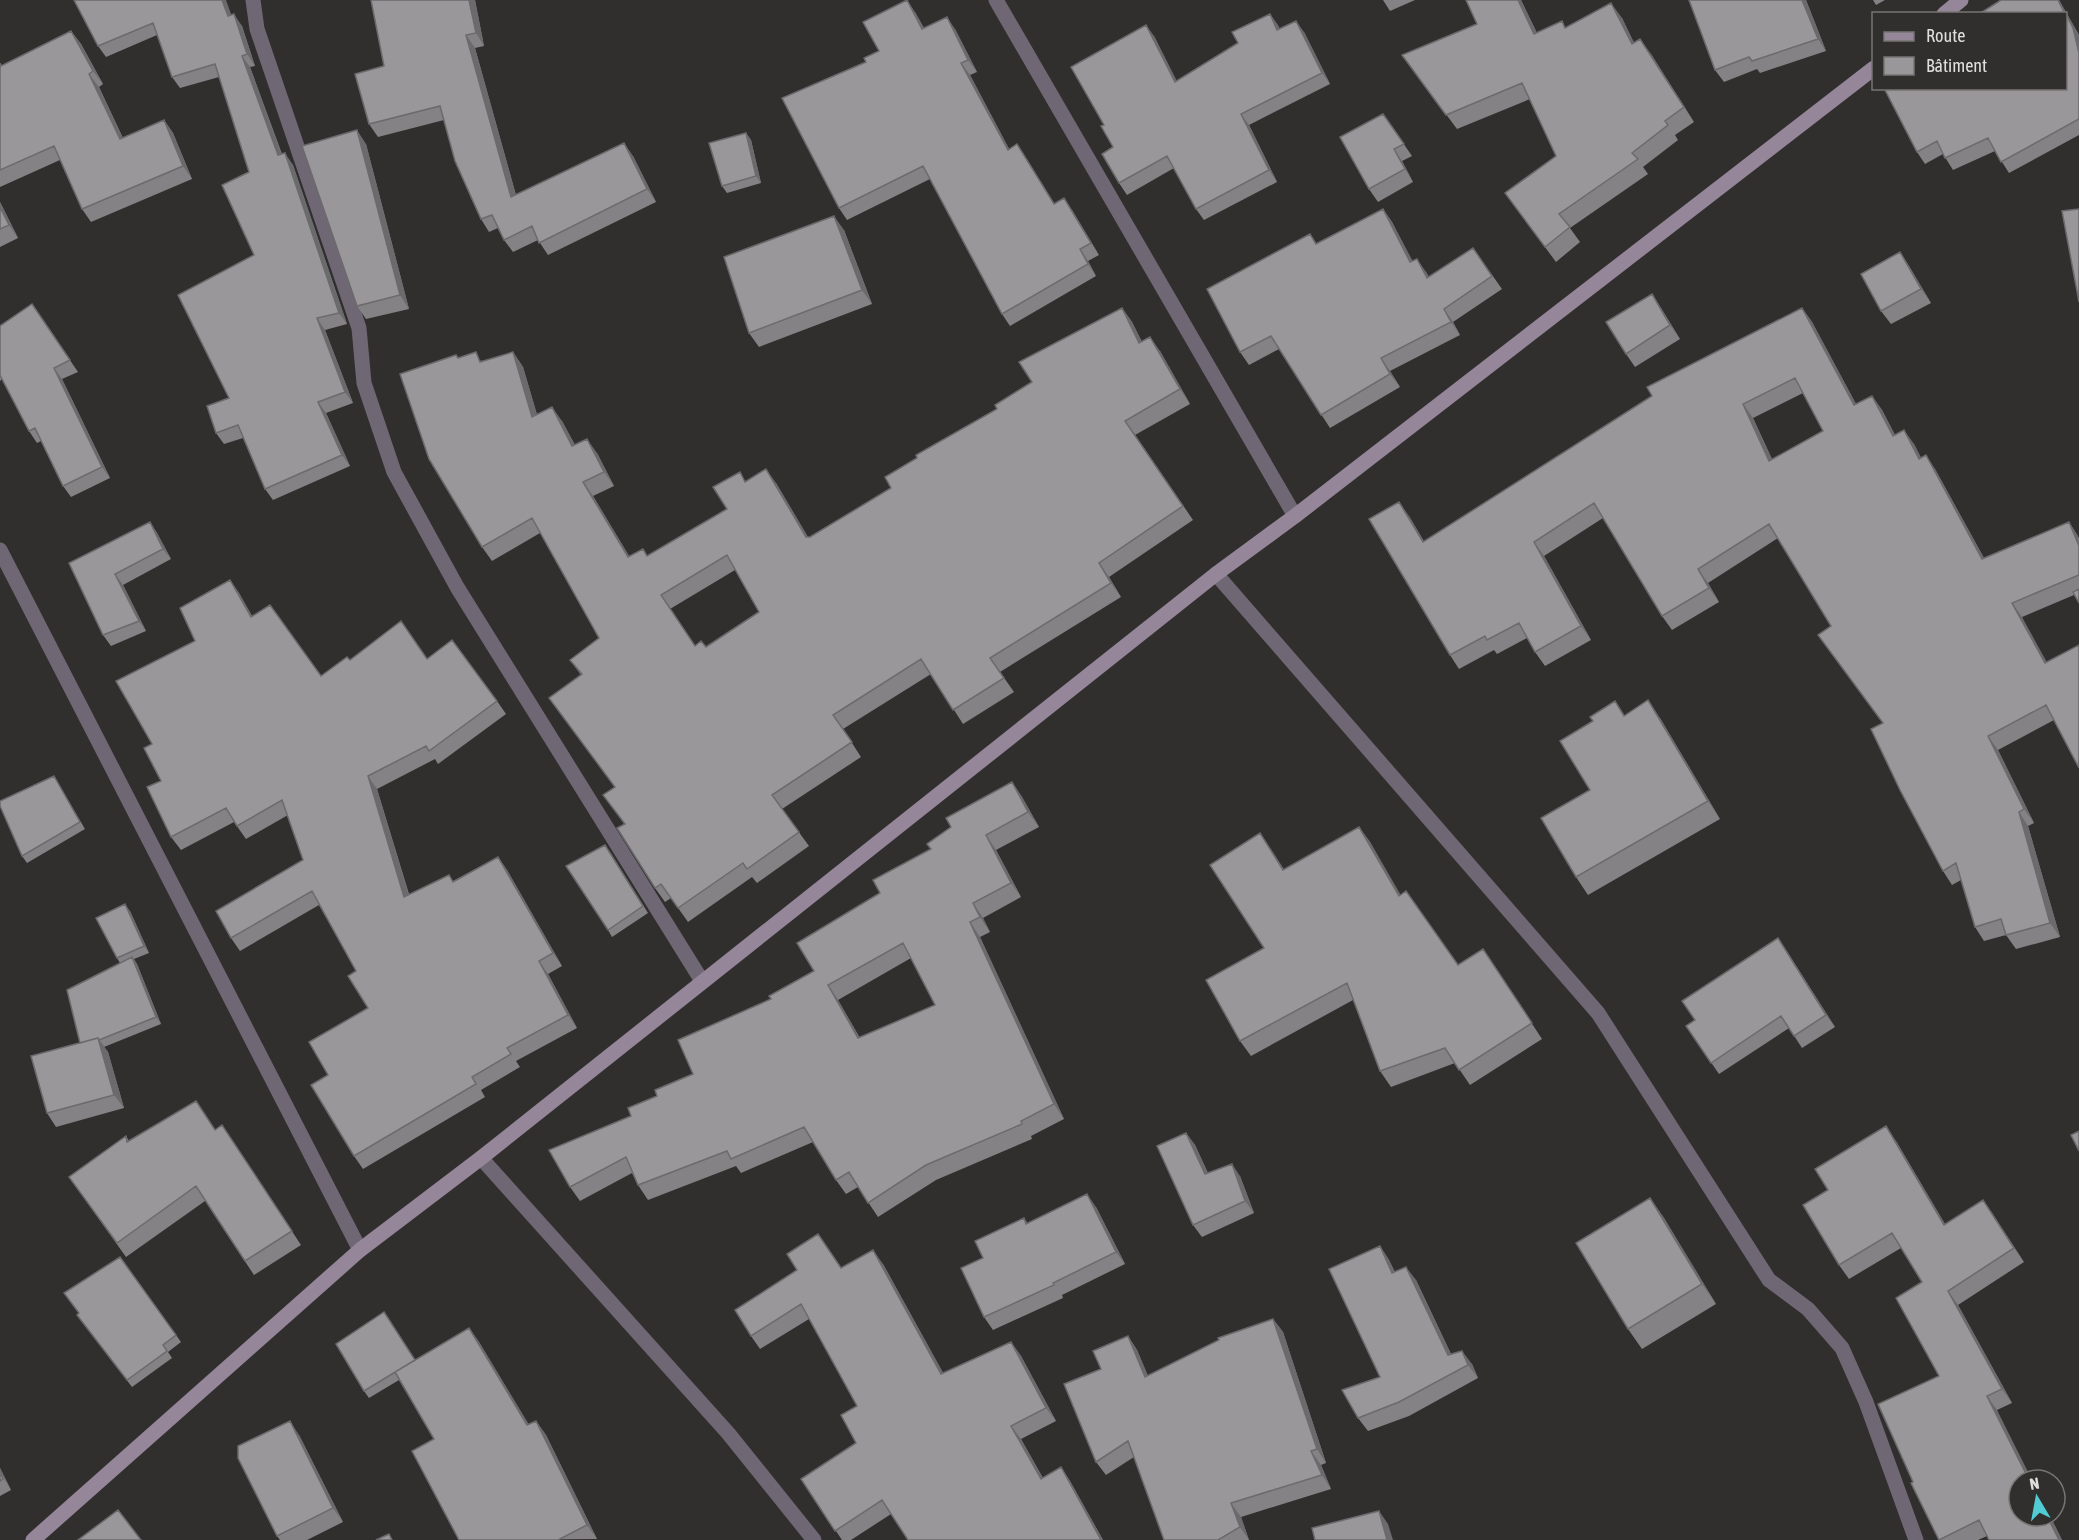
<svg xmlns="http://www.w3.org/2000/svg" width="2079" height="1540" viewBox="0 0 2079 1540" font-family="'Asap Condensed',sans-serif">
<rect width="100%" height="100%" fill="#312f2d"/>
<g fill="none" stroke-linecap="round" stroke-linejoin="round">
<path stroke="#706774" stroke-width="15" d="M253,0L257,29L359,328L364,383L394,472L457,587L702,981
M996,0L1295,516
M0,550L360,1250
M1216,574L1598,1013L1769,1280L1808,1309L1842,1348L1866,1402L1916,1540
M481,1158L728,1433L814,1540"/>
<path stroke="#95869a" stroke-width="15" d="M1944,14L1961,0
M33,1540L360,1250L481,1158L1216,574L1295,516L1874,68"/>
</g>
<path fill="#848284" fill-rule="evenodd" d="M74,0L231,15L242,26L255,66L250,67L282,154L293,165L347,324L325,330L353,403L326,413L350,466L273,500L265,489L243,438L224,444L216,433L229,398L254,255L249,172L219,77L180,88L172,77L157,35L106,57L98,46Z
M475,0L484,46L475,48L516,195L633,156L656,202L548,255L538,240L513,252L504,240L498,228L489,232L481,219L444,120L378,137L369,124L384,66Z
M1383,0H1415L1390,11Z
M1521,0L1537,33L1622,18L1634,43L1651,54L1694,122L1675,135L1678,140L1643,167L1648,174L1570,228L1580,242L1556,262L1505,193L1556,156L1530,99L1457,129L1402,55L1477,24Z
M1806,0L1826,51L1760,73L1757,69L1724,82L1715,70Z
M1873,0H1885L1876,5Z
M2001,0H2059L2079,35V135L2009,173L1995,151L1953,170L1943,154L1925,164L1917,152L1884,88H2066Z
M915,12L924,28L955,29L977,72L970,75L1009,149L1017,144L1054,204L1072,210L1099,255L1088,261L1096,276L1010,326L1002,314L930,179L847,220L839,208L866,62L879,51Z
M1270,14L1280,29L1304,32L1330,84L1249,125L1277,182L1204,220L1196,209L1174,168L1127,195L1119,183L1113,147L1104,125L1154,36L1176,81L1238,43Z
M71,31L81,44L103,84L99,87L123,138L164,120L173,133L192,179L91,222L82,209L60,160L0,187V63L2,66Z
M1383,114L1412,156L1402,161L1413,182L1378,202L1369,189Z
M746,133L751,140L761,183L727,193L722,186Z
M366,144L409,309L366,319L357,306Z
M0,202L18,238L0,247Z
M1383,209L1392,222L1412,261L1426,272L1429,277L1473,248L1502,289L1453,322L1460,335L1390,371L1400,387L1330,428L1279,349L1249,365L1240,352L1317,243Z
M844,230L872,304L759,347L749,333Z
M1900,252L1909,266L1931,303L1891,324L1881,311Z
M32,304L78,372L62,379L110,478L71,497L63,486L41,441L37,443L29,431L2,379L0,381V326Z
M1122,308L1132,322L1142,342L1160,351L1190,404L1135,435L1193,520L1109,577L1121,597L1000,672L1014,692L963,724L931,674L843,729L861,757L782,809L809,846L757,883L752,877L688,922L671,898L665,902L655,888L624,825L614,787L581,675L570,660L599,638L540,533L492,561L482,547L459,358L483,361L513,352L523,367L537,415L562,421L575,445L597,453L614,486L593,496L629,556H648L727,509L746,481L776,483L808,537H810L891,488L917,458L997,409L1032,382ZM735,570L759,612L706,647L695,646L670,609Z
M1661,308L1680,339L1635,367L1626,354Z
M1802,308L1812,322L1856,404L1872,396L1882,410L1895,435L1914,444L1921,458L1935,469L1984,558L2069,522L2079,538V603L2074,595L2022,617L2054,720L1998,750L2034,823L2028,826L2060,937L2016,949L2006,935L1984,941L1975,927L1961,880L1952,885L1943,871L1883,723L1831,626L1778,538L1708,583L1719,602L1672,630L1662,616L1603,518L1544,556L1591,640L1545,666L1535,652L1527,638L1497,654L1494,650L1459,669L1450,655L1409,516L1424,542ZM1803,393L1823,431L1772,459L1753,418Z
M150,522L157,533L171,559L123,585L146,631L111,646L103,635L69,563Z
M230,580L239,593L252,616L321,676L350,660L427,659L497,701L506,714L438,764L435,759L377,789L409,894L453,881L498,857L507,870L562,966L548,974L577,1028L516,1061L520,1067L481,1090L485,1097L363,1169L354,1156L328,1075L368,1008L356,971L319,905L240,951L231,938L303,860L288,815L246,839L234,822L181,850L171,837L161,781L152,744L195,641Z
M1615,701L1625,716L1660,718L1720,819L1588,895L1576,877L1590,790L1593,721Z
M1012,782L1022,797L1039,827L996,850L1021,897L983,918L990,932L980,937L1064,1119L1031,1136L1032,1139L936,1180L878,1217L858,1187L846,1194L836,1180L813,1142L741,1173L736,1166L648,1200L638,1185L632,1173L580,1201L570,1187L631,1116L657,1096L693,1074L771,999L814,971L880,893L931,849L951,827ZM911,958L935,1005L860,1038L838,1000Z
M58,783L85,829L27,863L22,856Z
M1359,827L1370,842L1400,895L1458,965L1483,949L1542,1039L1470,1085L1455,1063L1391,1087L1380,1071L1353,1000L1251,1056L1240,1041L1264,948L1260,833L1284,870Z
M610,852L648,913L612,937L608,930Z
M130,911L149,953L134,959L137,964L161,1024L104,1047L108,1052L124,1108L56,1127L47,1113L120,963L117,958Z
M1786,950L1835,1027L1802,1048L1789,1028L1719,1074L1686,1026Z
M196,1101L215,1130L222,1125L301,1245L254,1275L205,1201L126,1257L69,1177L126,1136L129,1141Z
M1186,1133L1195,1145L1208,1173L1240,1176L1254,1213L1202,1237L1193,1225Z
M1896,1141L1945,1224L1983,1200L2024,1262L1958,1305L2012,1403L1997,1410L2019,1516H2050L2062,1540L1987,1536L1978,1540H1939L1913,1482L1939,1376L1922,1282L1901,1248L1849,1279L1839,1265L1828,1190Z
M1650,1198L1664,1218L1716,1304L1642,1349L1628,1329Z
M1096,1207L1125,1264L1062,1295L1063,1298L993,1330L984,1317L983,1258L1024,1218L1028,1224Z
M1380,1246L1389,1260L1395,1272L1416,1280L1451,1354L1472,1364L1478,1378L1409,1416L1368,1431L1358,1418L1380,1377Z
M120,1257L181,1342L168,1352L172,1358L132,1387L82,1322L79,1313Z
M883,1264L943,1373L1011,1342L1021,1356L1056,1421L1021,1439L1043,1478L1061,1467L1070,1481L1103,1540H908L891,1514L851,1540H842L801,1479L856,1443L857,1406L809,1319L760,1349L751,1336L841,1268Z
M1273,1319L1283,1332L1326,1463L1321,1465L1331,1489L1241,1517L1249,1540H1164L1134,1457L1106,1475L1096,1462L1101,1369L1128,1336L1137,1350L1148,1376Z
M469,1328L479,1342L529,1425L536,1421L546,1435L597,1539L459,1540L434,1439L399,1380L369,1398L364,1391Z
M299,1435L343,1522L307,1540H280L277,1536Z
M0,1468L11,1490L0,1496Z"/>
<path fill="#6b6a6c" d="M222,0H226L236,28L228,16Z
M469,0H475L484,46L476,33Z
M907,0L915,12L930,41L922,29Z
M1518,0H1521L1544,48L1534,34Z
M1802,0H1806L1826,51L1818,39Z
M2058,0H2059L2079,35V53Z
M1611,3L1622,18L1642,59L1632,44Z
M234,14L242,26L255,66L247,54Z
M1270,14L1278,25L1285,41L1277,30Z
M947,17L955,29L977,72L968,60Z
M1296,21L1304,32L1330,84L1322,73Z
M1146,25L1154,36L1183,93L1175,82Z
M71,31L81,44L103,84L93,71Z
M466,35L475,48L520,210L511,197Z
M1640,39L1651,54L1694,122L1684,107Z
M242,56L250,67L286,167L278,155Z
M961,63L970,75L1016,162L1008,150Z
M89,74L99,87L129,152L120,139Z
M1241,114L1249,125L1277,182L1269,170Z
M164,120L173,133L192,179L183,166Z
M357,130L366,144L409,309L400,295Z
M746,133L751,140L761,183L756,176Z
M624,143L633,156L656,202L647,189Z
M1017,144L1025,156L1062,216L1054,204Z
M1394,149L1402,161L1413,182L1405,169Z
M285,153L293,165L347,324L339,313Z
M1064,198L1072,210L1099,255L1091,243Z
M0,202L18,238L9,225L0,207Z
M1383,209L1392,222L1420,275L1410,262Z
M834,216L844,230L872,304L862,290Z
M1080,249L1088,261L1096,276L1088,264Z
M1900,252L1909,266L1931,303L1921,289Z
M1417,259L1426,272L1437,291L1427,278Z
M1652,294L1661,308L1680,339L1670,325Z
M1122,308L1132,322L1149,357L1139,343Z
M1802,308L1812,322L1864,419L1854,405Z
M1444,309L1453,322L1460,335L1451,322Z
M317,318L325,330L353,403L345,392Z
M1150,337L1160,351L1190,404L1180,389Z
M513,352L523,367L542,431L532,417Z
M1381,358L1390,371L1400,387L1390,374Z
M54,368L62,379L110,478L102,467Z
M1872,396L1882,410L1903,450L1893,436Z
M318,402L326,413L350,466L342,455Z
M1743,404L1753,418L1779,475L1769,461Z
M552,407L562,421L582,460L572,446Z
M1904,430L1914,444L1929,473L1919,459Z
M587,439L597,453L614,486L604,472Z
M1926,455L1935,469L1992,573L1982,559Z
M766,469L776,483L816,551L806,537Z
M583,482L593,496L638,571L628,557Z
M1399,502L1409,516L1433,556L1423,542Z
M150,522L157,533L171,559L163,549Z
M2069,522L2078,536L2079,546Z
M1534,542L1544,556L1591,640L1581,626Z
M1099,563L1109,577L1121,597L1111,583Z
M1698,569L1708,583L1719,602L1709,588Z
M115,574L123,585L146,631L139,621Z
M230,580L239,593L260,630L251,617Z
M2012,603L2022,617L2055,677L2045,663Z
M1648,700L1660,718L1720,819L1708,801Z
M1988,736L1998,750L2034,823L2024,809Z
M368,776L377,789L413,909L404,897Z
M1012,782L1022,797L1039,827L1028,812Z
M2019,812L2028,826L2060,937L2050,923Z
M1359,827L1370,842L1410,911L1399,896Z
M1260,833L1271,849L1294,885L1283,870Z
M986,835L996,850L1021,897L1011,883Z
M498,857L507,870L562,966L553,953Z
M973,903L983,918L990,932L980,917Z
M125,904L130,911L149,953L144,946Z
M970,922L980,937L1064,1119L1054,1104Z
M1778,938L1786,950L1835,1027L1826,1015Z
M132,957L137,964L161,1024L156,1017Z
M539,961L548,974L577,1028L568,1015Z
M828,985L838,1000L868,1053L858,1038Z
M98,1038L108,1052L124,1108L114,1095Z
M1886,1126L1896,1141L1954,1240L1944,1225Z
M1186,1133L1195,1145L1214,1187L1205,1174Z
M1232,1164L1240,1176L1254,1213L1245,1201Z
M1087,1194L1096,1207L1125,1264L1116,1252Z
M1650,1198L1664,1218L1716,1304L1702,1284Z
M1983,1200L1993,1214L2024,1262L2014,1248Z
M1380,1246L1389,1260L1401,1286L1392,1273Z
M873,1250L883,1264L951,1387L941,1374Z
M1406,1267L1416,1280L1458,1369L1448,1355Z
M1948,1291L1958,1305L2012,1403L2002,1389Z
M1273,1319L1283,1332L1326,1463L1317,1449Z
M469,1328L479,1342L538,1440L527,1425Z
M1128,1336L1137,1350L1154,1390L1145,1377Z
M1011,1342L1021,1356L1056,1421L1046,1408Z
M1462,1351L1472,1364L1478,1378L1468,1365Z
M1987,1396L1997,1410L2032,1480H2029Z
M290,1421L299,1435L343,1522L333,1508Z
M536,1421L546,1435L597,1539L587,1525Z
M1011,1426L1021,1439L1051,1493L1041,1479Z
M1311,1451L1321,1465L1331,1489L1322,1475Z
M1061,1467L1070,1481L1103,1540H1101Z
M0,1468L11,1490L0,1472Z
M1231,1503L1241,1517L1249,1540L1240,1527Z
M1379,1511L1388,1524L1393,1540H1387Z
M2047,1516H2050L2062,1540H2059Z"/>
<path fill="#99979a" stroke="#6b6a6c" stroke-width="1.5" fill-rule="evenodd" d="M74,0H222L228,16L234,14L247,54L242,56L278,155L285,153L339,313L317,318L345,392L318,402L342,455L265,489L238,425L216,433L207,406L229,398L178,295L254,255L222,185L249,172L215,64L172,77L153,23L98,46Z
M371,0H469L476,33L466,35L511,197L624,143L647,189L539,243L532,226L504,240L492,215L481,219L455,161L440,106L369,124L355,74L384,66Z
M907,0L922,29L947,17L968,60L961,63L1008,150L1017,144L1054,204L1064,198L1091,243L1080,249L1088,264L1002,314L923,166L839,208L782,98L866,62L864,58L879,51L863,22Z
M1466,0H1518L1534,34L1562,21L1565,28L1611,3L1632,44L1640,39L1684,107L1665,121L1668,125L1632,153L1638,159L1559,214L1570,227L1545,247L1505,193L1556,156L1522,83L1446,115L1402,55L1477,24Z
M1689,0H1802L1818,39L1752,61L1749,57L1715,70Z
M2001,0H2058L2065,14H1979Z
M1270,14L1277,30L1296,21L1322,73L1241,114L1269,170L1196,209L1167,156L1119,183L1102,154L1113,147L1101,126L1104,125L1071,67L1146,25L1175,82L1238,43L1232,32Z
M2066,14L2073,28L2079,53V119L2001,162L1988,138L1945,158L1937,141L1917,152L1884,88H2066Z
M71,31L93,71L89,74L120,139L164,120L183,166L82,209L54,146L0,170V63L1,66Z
M1383,114L1404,144L1394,149L1405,169L1369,189L1340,137Z
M357,130L400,295L357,306L302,146Z
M746,133L756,176L722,186L709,143Z
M0,207L9,225L0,229Z
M1383,209L1410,262L1417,259L1427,278L1473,248L1492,276L1444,309L1451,322L1381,358L1390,374L1321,415L1271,336L1240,352L1207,289L1310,234L1316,244Z
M2079,209V302L2062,211Z
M834,216L862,290L749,333L724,257Z
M1900,252L1921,289L1881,311L1861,274Z
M1652,294L1670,325L1626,354L1606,322Z
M32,304L70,360L54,368L102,467L63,486L35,428L29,431L0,375V326Z
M1122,308L1139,343L1150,337L1180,389L1125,421L1183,506L1099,563L1111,583L990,658L1004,678L953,710L921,659L833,715L852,742L772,795L799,832L747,869L743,863L678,908L661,884L655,888L617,828L625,824L603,795L615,787L549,698L582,674L570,660L599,638L532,518L482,547L429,459L400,374L456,355L458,358L476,352L480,362L513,352L532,417L552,407L572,446L587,439L604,472L583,482L628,557L643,549L647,556L727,509L713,487L740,472L745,482L766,469L806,537H810L891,488L885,477L917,458L916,455L997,409L995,405L1032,382L1019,362ZM727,555L759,612L706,647L701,641L695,646L661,595Z
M1802,308L1854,405L1872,396L1893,436L1904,430L1919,459L1926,455L1982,559L2069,522L2079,546V575L2012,603L2045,663L2079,645V768L2046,705L1988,736L2024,809L2019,812L2050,923L2006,935L2001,919L1975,927L1956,863L1943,871L1900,790L1871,729L1883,723L1818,635L1831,626L1769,524L1698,569L1709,588L1662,616L1594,503L1534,542L1581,626L1535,652L1519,623L1487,640L1485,636L1450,655L1369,519L1399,502L1423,542L1652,396L1647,387ZM1795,378L1823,431L1769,461L1743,404Z
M150,522L163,549L115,574L139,621L103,635L69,563Z
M230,580L251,617L270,605L321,676L347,657L350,660L401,621L427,659L452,640L497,701L429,751L426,746L368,776L404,897L449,875L453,882L498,857L553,953L539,961L568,1015L507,1048L511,1054L472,1077L476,1084L354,1156L311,1085L328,1075L309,1042L368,1008L348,976L356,971L312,891L231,938L216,911L303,860L282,800L237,826L226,808L171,837L147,787L161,781L144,748L152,744L116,681L195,641L180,608Z
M2079,589V603L2073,592Z
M1648,700L1708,801L1576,877L1541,818L1590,790L1560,741L1593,721L1590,717L1615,701L1624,716Z
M54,776L80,822L22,856L0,806V801Z
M1012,782L1028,812L986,835L1011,883L973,903L980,917L970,922L1054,1104L1021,1121L1022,1124L926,1165L868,1203L849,1172L836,1180L804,1127L731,1159L727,1151L638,1185L626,1157L570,1187L549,1150L631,1116L628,1108L657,1096L655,1090L693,1074L678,1040L771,999L769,996L814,971L797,943L880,893L873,880L931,849L927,844L951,827L946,818ZM903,943L935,1005L858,1038L828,985Z
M1359,827L1399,896L1406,891L1458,965L1483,949L1532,1023L1459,1070L1445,1048L1380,1071L1347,983L1240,1041L1206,980L1264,948L1210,865L1260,833L1283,870Z
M605,845L643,906L608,930L566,866Z
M125,904L144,946L117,958L96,918Z
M1778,938L1826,1015L1794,1036L1781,1016L1711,1063L1686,1026L1695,1020L1682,1001Z
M132,957L156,1017L99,1040L98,1038L80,1043L67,990Z
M98,1038L114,1095L47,1113L31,1056Z
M196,1101L215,1130L222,1125L292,1231L245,1261L196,1186L117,1243L69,1177L126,1136L127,1142Z
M1886,1126L1944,1225L1983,1200L2014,1248L1948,1291L2002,1389L1987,1396L2029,1480H2019V1516H2047L2059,1540H1989L1979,1520L1939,1540L1911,1483L1913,1482L1878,1404L1939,1376L1896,1298L1922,1282L1892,1233L1839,1265L1803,1205L1828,1190L1815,1169Z
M2079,1131V1151L2071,1135Z
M1186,1133L1205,1174L1232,1164L1245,1201L1193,1225L1157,1146Z
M1087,1194L1116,1252L1053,1283L1054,1285L984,1317L961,1268L983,1258L975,1241L1024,1218L1026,1224Z
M1650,1198L1702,1284L1628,1329L1576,1243Z
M818,1234L841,1268L873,1250L941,1374L1011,1342L1046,1408L1011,1426L1041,1479L1061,1467L1101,1540H908L882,1500L835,1531L801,1479L856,1443L841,1415L857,1406L801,1304L751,1336L735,1310L797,1270L787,1254Z
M1380,1246L1392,1273L1406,1267L1448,1355L1462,1351L1468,1365L1399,1402L1358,1418L1342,1390L1380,1377L1329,1269Z
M120,1257L176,1335L163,1345L167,1351L127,1380L77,1315L79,1313L64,1293Z
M384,1312L415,1360L364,1391L336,1344Z
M1273,1319L1317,1449L1311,1451L1322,1475L1231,1503L1240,1527L1218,1540H1164L1128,1441L1096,1462L1064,1384L1101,1369L1093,1351L1128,1336L1145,1377L1219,1340L1218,1338Z
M469,1328L527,1425L536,1421L587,1525L558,1540H459L412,1451L434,1439L395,1372Z
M290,1421L333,1508L277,1536L238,1458V1446Z
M0,1472L3,1479L0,1481Z
M118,1510L141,1540H78Z
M1379,1511L1387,1540H1315L1312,1528Z
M389,1534L392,1540H376Z"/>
<rect x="1872" y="12" width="195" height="78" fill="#312f2d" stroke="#777573" stroke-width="1.5"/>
<rect x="1884" y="32" width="30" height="9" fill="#95869a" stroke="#777573" stroke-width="1.5"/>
<text x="1926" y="42" font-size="18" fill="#e0dfdd">Route</text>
<rect x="1884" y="57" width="30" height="18" fill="#99979a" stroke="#777573" stroke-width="1.5"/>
<text x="1926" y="72" font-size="18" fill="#e0dfdd">Bâtiment</text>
<g transform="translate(2037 1498) rotate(350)"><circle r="28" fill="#312f2d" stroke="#777573" stroke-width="1.5"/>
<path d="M0-4.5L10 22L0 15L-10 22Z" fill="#51ccd4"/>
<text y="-9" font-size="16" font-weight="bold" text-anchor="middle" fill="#e0dfdd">N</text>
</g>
</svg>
